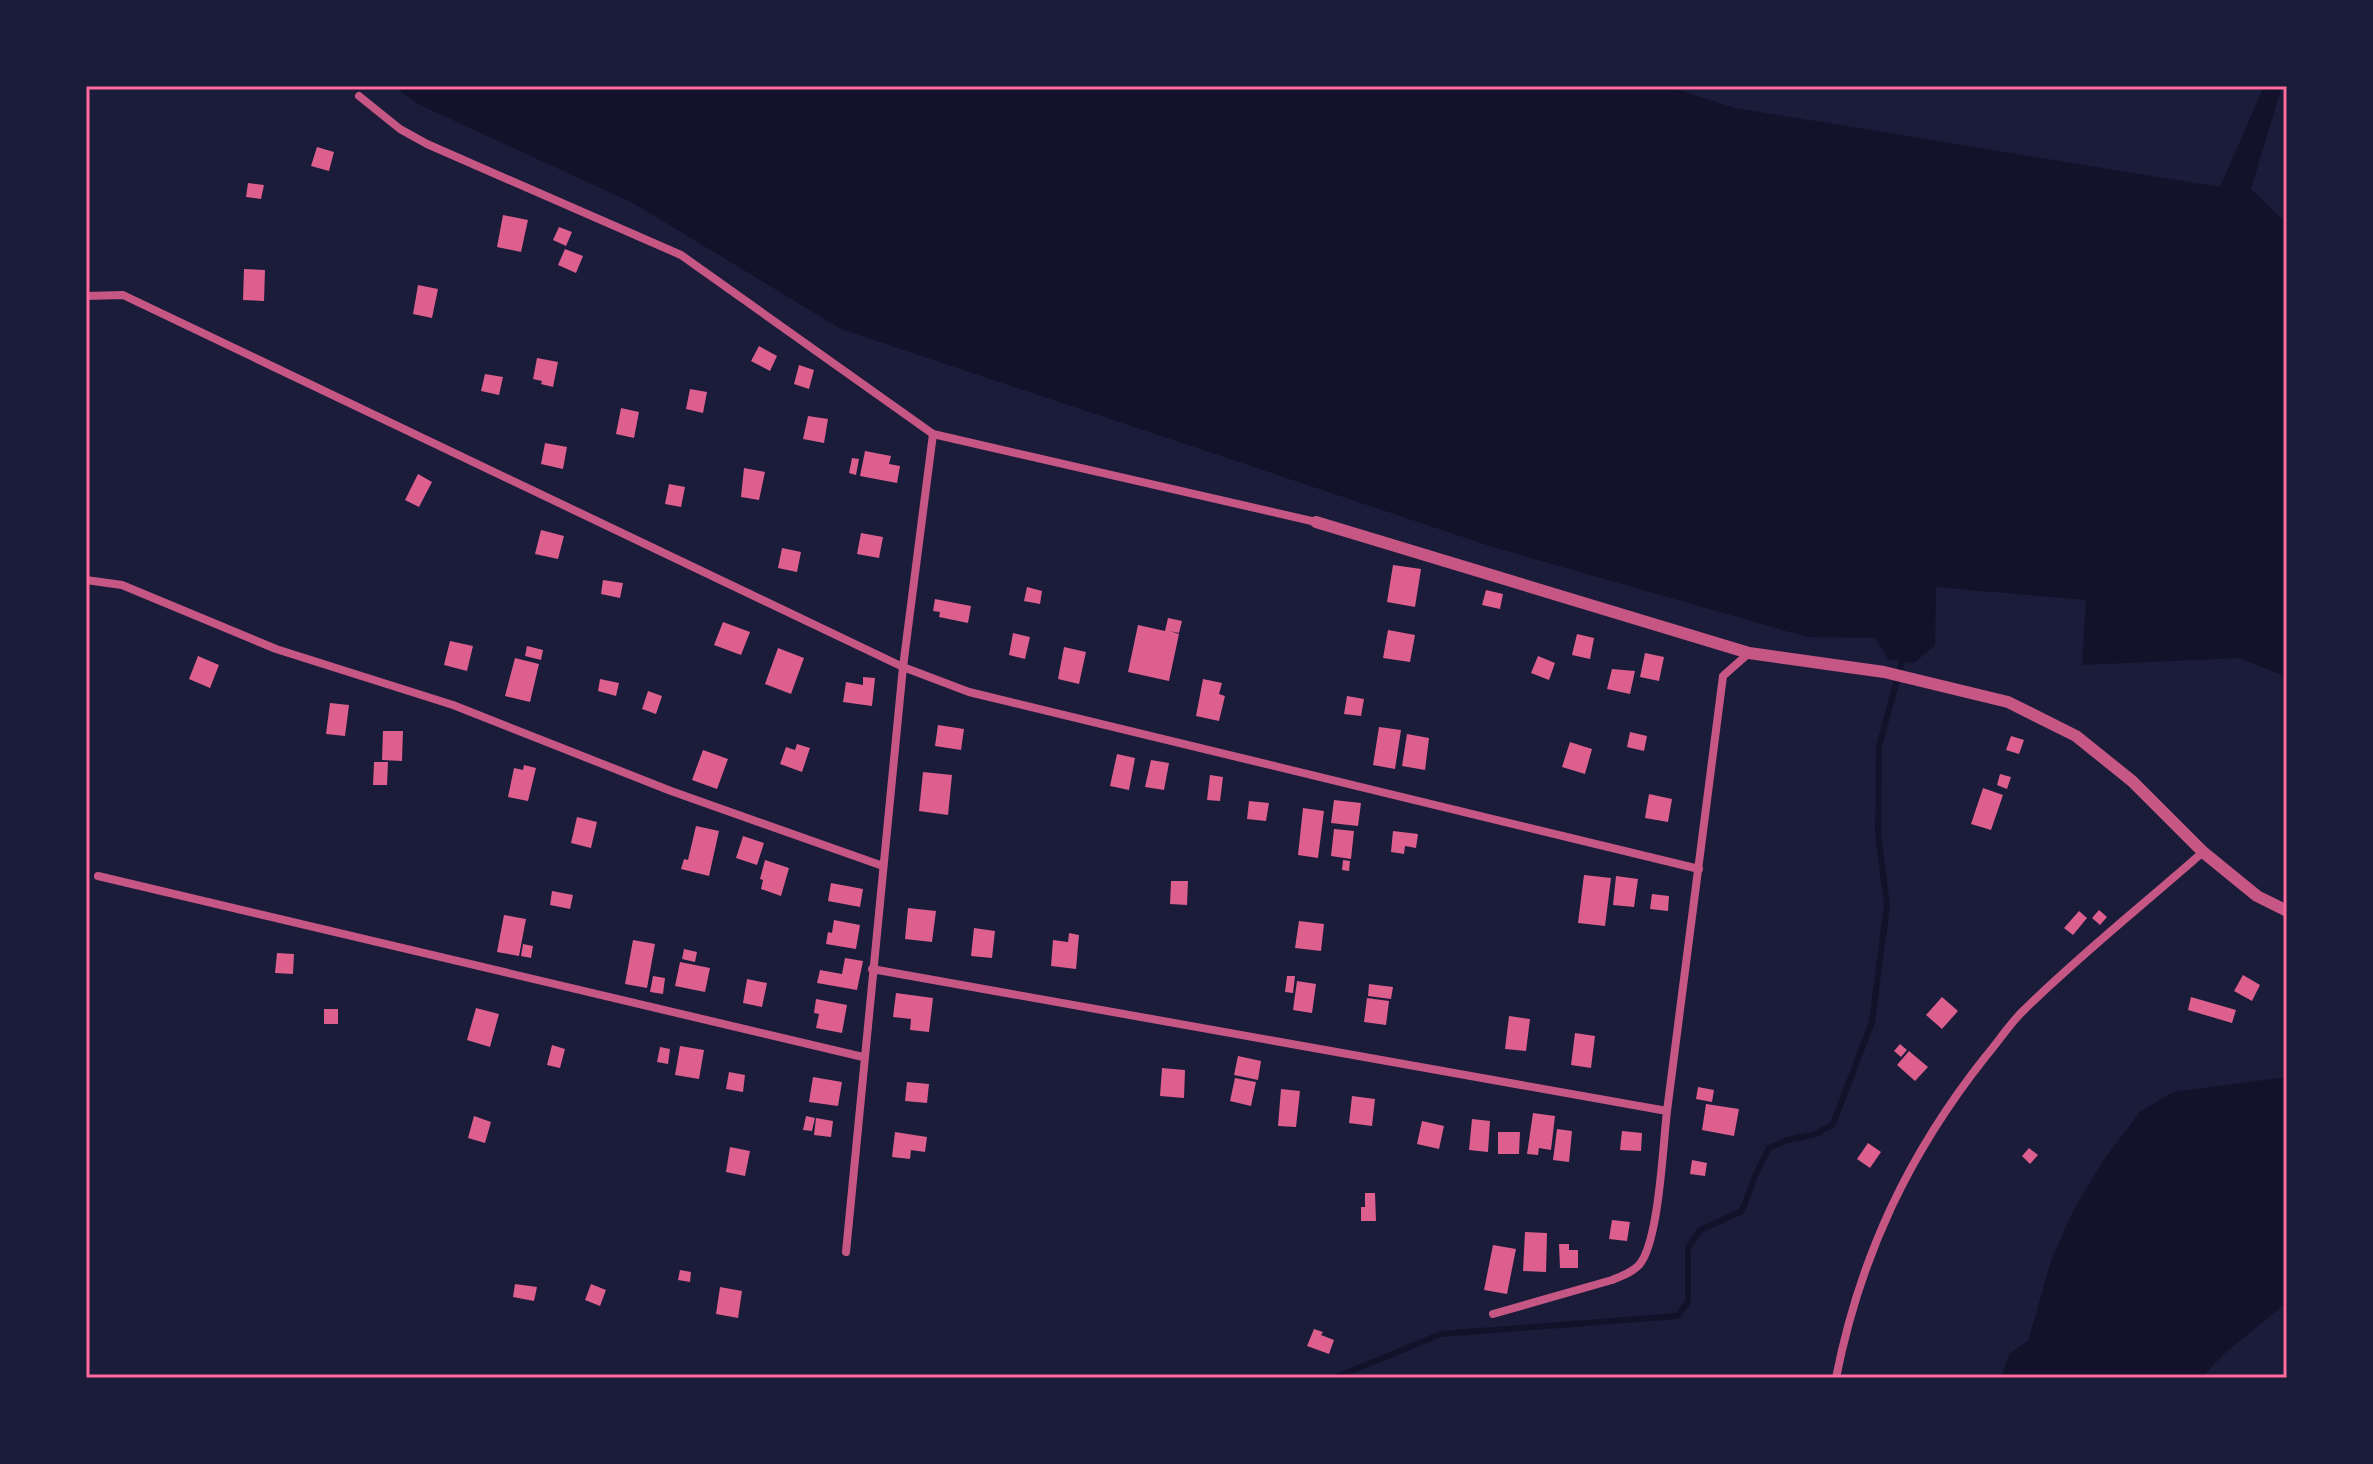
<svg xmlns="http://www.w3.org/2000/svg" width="2373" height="1464" viewBox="0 0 2373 1464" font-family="Manrope,sans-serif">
<rect width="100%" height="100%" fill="#1b1b3a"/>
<path fill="#12122b" d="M393,86H1667L1735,108L2220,187L2264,86H2282L2251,189L2287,224V677L2238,658L2082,665L2086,600L1936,587L1935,645L1914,663L1888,659L1875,638L1807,637L1493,547L841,329L633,203L420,105Z
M2287,1077V1302L2223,1355L2201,1378H2001L2009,1354L2028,1341L2052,1258L2074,1209L2103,1161L2140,1112L2173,1092Z"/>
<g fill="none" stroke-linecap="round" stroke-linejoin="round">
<path stroke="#12122b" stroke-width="6" d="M1334,1378L1441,1334L1677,1316L1688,1302V1248L1700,1230L1742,1211L1755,1176L1769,1148L1787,1140L1816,1134L1833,1124L1872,1022L1887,905L1878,833L1879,746L1902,662"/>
</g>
<path fill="#dd5f8e" d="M317,147L334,152L329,171L311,166Z
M248,183L264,185L261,199L246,197Z
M503,215L528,220L521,252L497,247Z
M559,227L572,232L566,246L553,240Z
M565,249L583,256L576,273L558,265Z
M244,269L265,270L264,301L243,300Z
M418,285L438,289L432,318L413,314Z
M759,346L777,356L770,371L751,361Z
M537,358L558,362L553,387L541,384L542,381L533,379Z
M799,365L814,370L809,389L794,384Z
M485,374L503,377L499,395L481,391Z
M690,389L707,392L703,413L686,409Z
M621,408L639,412L634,438L616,434Z
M808,416L828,419L824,443L803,439Z
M545,443L567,447L563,469L541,464Z
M865,451L891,456L889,464L900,466L897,483L860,476Z
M852,458L859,459L856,475L849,473Z
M744,468L765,472L759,500L741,497Z
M418,474L432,482L419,507L405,500Z
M669,484L685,487L681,507L665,504Z
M541,530L564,536L558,559L535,554Z
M861,533L883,537L879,558L857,554Z
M782,548L801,552L797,572L778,568Z
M1393,565L1421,569L1415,607L1387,602Z
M603,580L623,583L620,598L601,594Z
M1027,587L1042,591L1040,604L1024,601Z
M1486,590L1503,594L1500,609L1482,605Z
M935,599L971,606L968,623L939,617L940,612L933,611Z
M1168,618L1182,621L1179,633L1170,631L1179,634L1169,681L1128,672L1138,625L1165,631Z
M723,622L750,632L741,655L714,645Z
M1388,630L1415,635L1410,662L1383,658Z
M1013,633L1030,637L1025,659L1009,655Z
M1577,634L1594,638L1590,659L1572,655Z
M450,641L473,646L467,671L444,665Z
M527,646L543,650L541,660L525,656Z
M1064,647L1086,652L1079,684L1058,679Z
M778,648L804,658L791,694L765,684Z
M1645,653L1664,657L1659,681L1640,677Z
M198,656L219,665L210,688L189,679Z
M1538,656L1555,663L1549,680L1531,673Z
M515,658L539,664L530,702L505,696Z
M1612,669L1635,671L1630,694L1607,689Z
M863,677L875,678L872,706L843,702L846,682L863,685Z
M600,679L619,683L616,696L598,691Z
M1203,679L1222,683L1219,694L1225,696L1219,721L1196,716Z
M648,691L662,696L656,714L642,709Z
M1347,696L1364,699L1361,716L1344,714Z
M330,703L349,705L345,736L326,734Z
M938,725L964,729L961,750L935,746Z
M1379,727L1401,730L1395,769L1373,765Z
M383,731H403L402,761L382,760Z
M1630,732L1647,736L1644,751L1627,747Z
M1407,734L1429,738L1425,770L1402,766Z
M2011,736L2024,740L2019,754L2006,750Z
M1570,742L1592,749L1585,774L1562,767Z
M797,744L810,748L802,772L780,764L786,747L795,750Z
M703,750L728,759L717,789L692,780Z
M1117,754L1135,758L1129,790L1110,786Z
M1151,760L1169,763L1164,790L1145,787Z
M374,762H388L387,785H373Z
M524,765L536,768L528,801L508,797L514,768L523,770Z
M923,772L952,775L948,815L919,811Z
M2000,774L2011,777L2007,789L1997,785Z
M1210,775L1223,777L1220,801L1207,800Z
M1983,788L2003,795L1991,830L1971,824Z
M1649,794L1672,799L1668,822L1645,818Z
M1334,800L1361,803L1358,826L1331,823Z
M1249,801L1269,803L1266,821L1247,819Z
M1303,808L1324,811L1318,858L1298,855Z
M577,817L597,822L591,848L571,843Z
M696,826L719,831L709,876L681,869L684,859L688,860Z
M1334,829L1354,831L1351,859L1331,856Z
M1393,831L1418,834L1416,848L1405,846L1404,854L1391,852Z
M743,836L764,843L757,865L736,858Z
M765,860L789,868L781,896L761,889L763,880L760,879Z
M1343,860L1350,861L1349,871L1342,870Z
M1584,875L1611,878L1605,926L1578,923Z
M1616,876L1638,879L1634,907L1613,905Z
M1171,881H1188L1187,905L1170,904Z
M831,883L863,889L860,907L828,901Z
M552,891L573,895L570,909L550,905Z
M1652,894L1669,896L1668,911L1650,909Z
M908,908L936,911L932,942L905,939Z
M2099,910L2107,917L2100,925L2092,918Z
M2079,911L2087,918L2073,935L2064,928Z
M504,915L526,919L519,956L497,952Z
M834,920L860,925L856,949L826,944L828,932L832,933Z
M1299,921L1324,924L1321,951L1295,948Z
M974,928L995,931L992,958L971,956Z
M1069,933L1079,935L1076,969L1051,966L1053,940L1068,942Z
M633,940L655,944L647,988L625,984Z
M523,944L533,946L531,958L521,956Z
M684,949L697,952L695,962L682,959Z
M277,953L294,954L293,974L275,973Z
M845,958L863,961L857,990L817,983L820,970L842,974Z
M680,962L710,968L705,992L675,986Z
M2243,975L2260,985L2252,1001L2234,991Z
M653,976L665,978L663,994L650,992Z
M1287,976H1295L1293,993L1285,992Z
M747,979L767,983L762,1007L743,1003Z
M1297,981L1316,984L1312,1013L1293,1010Z
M1369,984L1393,987L1391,999L1368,996Z
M896,993L933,998L929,1032L910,1030L911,1019L893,1017Z
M1942,997L1958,1011L1942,1029L1926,1015Z
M2191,997L2236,1010L2232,1023L2188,1010Z
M1367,998L1389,1001L1386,1025L1364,1022Z
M816,999L847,1005L842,1033L816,1028L819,1014L814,1013Z
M476,1008L499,1014L490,1047L467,1040Z
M324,1009H338V1024H324Z
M1509,1016L1530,1019L1526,1051L1505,1049Z
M1575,1033L1595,1036L1591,1068L1571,1065Z
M1900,1044L1907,1050L1901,1057L1894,1051Z
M552,1045L565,1049L560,1068L547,1065Z
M680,1046L704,1050L699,1079L675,1075Z
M660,1047L670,1049L668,1064L657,1062Z
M1909,1051L1928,1067L1915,1081L1897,1065Z
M1238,1056L1261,1061L1258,1080L1234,1075Z
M1162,1068L1185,1070L1184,1098L1160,1096Z
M729,1072L745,1075L743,1092L726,1089Z
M813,1077L842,1082L838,1106L809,1102Z
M1235,1078L1256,1082L1251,1106L1230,1101Z
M907,1082L929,1084L927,1103L905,1101Z
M1698,1087L1714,1090L1712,1102L1696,1099Z
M1281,1089L1300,1091L1296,1127L1278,1126Z
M1352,1096L1375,1099L1372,1126L1349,1123Z
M1706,1104L1739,1109L1734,1136L1702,1130Z
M1533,1113L1555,1116L1551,1150L1539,1148L1538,1155L1527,1154Z
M474,1116L491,1122L485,1143L468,1138Z
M806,1116L815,1118L812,1131L803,1130Z
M816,1118L833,1121L831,1137L814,1135Z
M1472,1119L1490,1121L1488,1152L1469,1150Z
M1422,1121L1444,1126L1439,1149L1417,1144Z
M1557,1129L1572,1131L1569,1162L1553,1160Z
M1622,1131L1642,1133L1641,1151L1620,1150Z
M895,1132L927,1137L925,1152L911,1150L910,1159L892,1157Z
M1498,1132H1520L1519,1154H1498Z
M1868,1143L1881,1152L1870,1168L1857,1159Z
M730,1147L750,1151L745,1176L726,1172Z
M2029,1148L2038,1155L2030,1164L2022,1156Z
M1692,1160L1707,1163L1705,1176L1690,1174Z
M1365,1193H1375L1376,1221H1361V1207H1365Z
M1612,1220L1630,1222L1627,1241L1609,1239Z
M1525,1232L1547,1233L1546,1272L1523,1271Z
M1559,1244H1569V1250H1578V1268H1560Z
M1493,1245L1516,1249L1507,1294L1484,1290Z
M680,1270L691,1272L690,1282L678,1280Z
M515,1284L537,1287L534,1301L513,1297Z
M591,1284L606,1290L600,1306L585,1300Z
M720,1287L742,1291L738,1318L716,1314Z
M1314,1329L1323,1332L1321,1335L1334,1340L1329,1354L1307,1346Z"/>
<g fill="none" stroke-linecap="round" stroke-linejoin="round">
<path stroke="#c65784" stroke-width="8" d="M359,96L400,129L427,144L681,255L933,434L903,667L846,1252
M86,296L123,295L903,667L969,692L1699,869
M933,434L1316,522
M86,580L122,585L276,649L453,705L671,791L883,866
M98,876L863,1057
M872,969L1667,1111L1723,676L1749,653
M1493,1314L1612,1280C1622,1276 1631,1273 1639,1265C1659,1243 1663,1144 1667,1111
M1836,1378C1860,1256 1909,1153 1986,1056C1999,1041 2010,1023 2025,1009C2081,954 2144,904 2203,852"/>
<path stroke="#c65784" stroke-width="12" d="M1316,522L1749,653L1884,672L2008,702L2076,736L2132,781L2203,852L2257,896L2287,911"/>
</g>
<rect width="2373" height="1464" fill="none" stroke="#1b1b3a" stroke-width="176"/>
<rect x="88" y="88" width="2197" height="1288" fill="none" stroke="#ff6b9d" stroke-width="3"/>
</svg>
